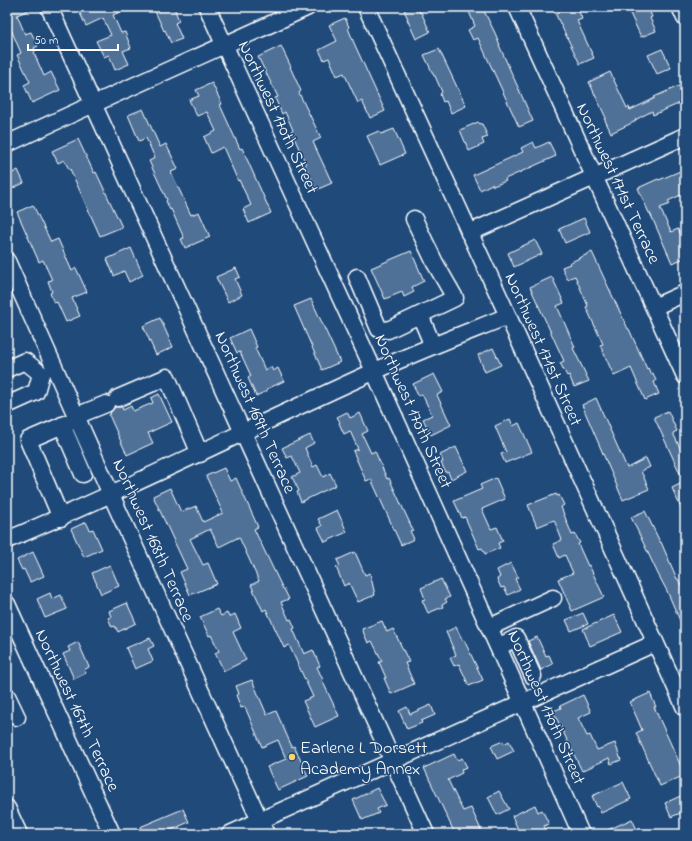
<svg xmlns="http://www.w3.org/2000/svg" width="692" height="841" viewBox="0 0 692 841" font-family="'Indie Flower',sans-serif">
<rect width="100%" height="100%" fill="#1f4a7a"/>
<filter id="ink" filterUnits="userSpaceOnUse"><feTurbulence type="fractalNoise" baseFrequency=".025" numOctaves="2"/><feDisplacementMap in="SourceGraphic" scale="8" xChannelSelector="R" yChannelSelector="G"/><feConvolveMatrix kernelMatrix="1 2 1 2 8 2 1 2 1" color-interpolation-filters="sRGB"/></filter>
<g filter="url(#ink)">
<path fill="#507197" stroke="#fff" d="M7,7H36L17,15L25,34L31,32L38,46L34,48L35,52L34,53L44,76L51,72L60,90L32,103L24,85L30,82L17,55L21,53L10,27L7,29Z
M77,7H131L113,15L121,33L125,32L131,48L123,51L129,64L115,70L109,55L104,57L96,41L111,35L103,18L86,26Z
M153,7H174L179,21L175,23L182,39L171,43L165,30L164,31Z
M412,7H418L420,13L421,12L430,32L416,39L407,19H408L404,10Z
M467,7H482L495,33L500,45H499L533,121L519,127L478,38L473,40L468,30L475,26Z
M552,7H577L582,19L577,21L594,58L580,64Z
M627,7H648L652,17L650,18L656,31L641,37Z
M345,18L349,27L348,28L354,43L385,111L370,118L362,101L358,103L344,73L337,76L329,58L324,60L319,50L337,41L329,25Z
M281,46L291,67H290L301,91L299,93L321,138L313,142L332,183L316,190L305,164H306L291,131L293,130L285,112L282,114L275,98L278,97L258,57Z
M439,49L466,106L451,113L446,101L443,102L440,94L442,92L435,76H434L424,55Z
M662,49L671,68L657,74L648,55Z
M610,72L627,108L629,107L630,110L647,102L655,98L654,97L681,85L685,94V101L653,115L652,111L635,120L636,121L611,133L604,118H606L589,82Z
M212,83L222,104L220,105L240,149L242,148L271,213L249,223L243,209L251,205L239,180L238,181L223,147L211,153L204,137L216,131L207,112L197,116L189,100L199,96L196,90Z
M143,109L160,147L166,144L178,169L171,172L191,215L199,212L210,237L185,248L181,239L184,238L171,209L170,210L166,201L167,200L149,161L155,158L146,138L139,141L128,115Z
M478,122L480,124H482L488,137L482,139L484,144L469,151L460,130Z
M394,129L405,154L380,165L367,136L379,131L381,134Z
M78,139L94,173L96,172L122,227L100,236L70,169H69L64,160L58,163L52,151Z
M533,142L536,148L549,142L556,156L505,179L506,181L493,186L492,184L480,190L473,175L523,152L521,148Z
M685,169V193L668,201L670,204L660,208L671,232L678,229L684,241L681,243L685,253V258L672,263L650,213H649L638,188L658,179L659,180Z
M18,170L24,183L7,191V176Z
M33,205L51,242L58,239L72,271L76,268L87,292L72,298L80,316L66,322L57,302L54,303L50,293L52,292L48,281L52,280L43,260L39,262L17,212Z
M584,218L590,232L565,243L559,229Z
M535,240L542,254L514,267L508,253Z
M131,248L143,275L129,282L124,271L114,276L107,259Z
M411,251L424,281L412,287L414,292L404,297L402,292L385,299L371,268Z
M592,252L612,295L628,329H629L647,369L648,368L651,374L653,373L656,381L654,382L659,394L645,400L631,368L614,376L600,345L603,344L586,307L588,306L575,276L567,279L562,267L570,264L569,263Z
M236,268L240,277L235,279L242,295L228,302L216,277Z
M552,277L564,303L557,306L575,347L573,348L589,381L574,387L569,375L567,376L560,363L564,361L530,287Z
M311,299L340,362L322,370L294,306Z
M160,318L173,347L156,355L143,326Z
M249,329L257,347L255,348L265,370L271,367L273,371L278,368L284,381L267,389V391L256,396L248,378L251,376L240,352L237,353L230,338Z
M493,348L501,365L485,372L478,355Z
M434,374L443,392L437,395L451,425L431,435L423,419L432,415L422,394L418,396L413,384Z
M159,394L172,422L148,433L153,443L127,455L109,415L111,414L110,413L113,410L115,407H122L123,410L131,406L133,411L153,403L151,398Z
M596,398L627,468L646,458L650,467L641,471L649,489L623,500L582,405Z
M668,411L677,431L673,433L681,450L685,448V517L672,488L684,482L654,417Z
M347,412L350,418L360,413L368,431L362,434L371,453L375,451L387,479L389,478L413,530L410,531L414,539L401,545L371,479L366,481L353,451L358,449L350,431L344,434L339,423L340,422L337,417Z
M510,419L513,426L519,423L532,452L505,463L501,454L506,452L495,426Z
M310,435L314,443L305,448L313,467L317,465L323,477L330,473L336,485L301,502L297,492L299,491L292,477L300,473L292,456L287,458L282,448Z
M456,447L467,471L451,479L448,472L446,473L441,463L443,462L440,455Z
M224,468L230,481L236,478L258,527L254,529L283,589H284L289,599L281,602L289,620L291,619L295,628L293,629L304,654L313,650L320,666L317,667L323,680H322L339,716L315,727L303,701L313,697L289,645L284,648L266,609L263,611L251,585L259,581L239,537L219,547L210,529L190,539L203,565L208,563L217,584L190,595L180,572L187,569L153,496L170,488L181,512L196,506L203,522L223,513L206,476Z
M496,478L505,499L482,509L491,529L497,527L503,541L498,543L500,548L485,554L482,548L479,549L465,517L462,518L454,501L482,489L480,485Z
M556,494L557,496L559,495L564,505L561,507L572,535L575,534L580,543L578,544L588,566L589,565L604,597L572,611L558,579L573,573L565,555L559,558L553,544L562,540L554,520L537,527L528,505Z
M337,510L347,532L325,542L318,528L322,526L318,519Z
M645,511L660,542H661L677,579H678L681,585L685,583V632L667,591L658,574L631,517Z
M86,522L90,530L93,529L102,549L84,557L71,529Z
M33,552L44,576L30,582L24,569L22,570L17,560Z
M355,552L365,575L370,573L375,595L358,602L349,583L344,586L336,567L340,566L337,560Z
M511,563L518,577L515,579L520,589L508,595L504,587L501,588L497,579L500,577L497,570Z
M110,565L119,586L101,594L92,573Z
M441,579L450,597L445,599L447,602L442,605L443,607L428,613L422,600L425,599L421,588Z
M50,593L52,599L61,595L67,609L45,618L37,599Z
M127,603L136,623L118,632L115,626L112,627L108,618L111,617L109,611Z
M217,609L221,616L227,613L229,617L235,614L241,628L233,632L246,660L224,671L215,653L219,651L211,635L209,636L200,617Z
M583,613L588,624L571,631L566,620Z
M614,615L622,632L590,646L583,629Z
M382,621L387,632L393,629L409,662L405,663L414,684L391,694L384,678H386L379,662L382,661L372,641L368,643L362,629Z
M456,627L463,641L464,640L483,680L469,686L459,664L454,666L450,658L456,655L446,632Z
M537,637L546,656L549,655L553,664L541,670L528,641Z
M150,638L154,646L148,649L153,661L135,669L126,648Z
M78,642L89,667L84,670L86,673L74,679L63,654L70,651L68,647Z
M252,680L267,715L276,711L292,747L294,746L308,776L278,790L267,767L286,759L278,740L262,747L245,707L241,708L236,695L239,694L236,686Z
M650,693L656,707H654L685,775L660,786L636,733L642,730L630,702Z
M583,695L591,712L578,718L587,736L590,735L597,750L615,743L621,760L611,764L609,758L582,771L553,711L561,708L560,706Z
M431,705L435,715L421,721L422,723L407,729L399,711L407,707L410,714Z
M503,741L504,744L509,741L514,751L497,759L491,746Z
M454,754L457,760L462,758L467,767L461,769L462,773L448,780L463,811L471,808L483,834H455L424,768Z
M623,782L631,799L601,813L598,806L597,807L592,796Z
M377,788L386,805L377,809L379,813L362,820L353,800Z
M499,791L509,809L497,815L488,797Z
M685,794V811L671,817L665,803Z
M535,805L538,812L542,810L549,824L544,826L548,834H520L512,816Z
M183,809L189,822L162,834H143L140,827Z
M632,819L639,834H599Z"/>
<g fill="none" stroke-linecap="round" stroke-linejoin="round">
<g stroke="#fff" stroke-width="19">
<path id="minor" d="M49,7L426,834
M207,7L374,371L498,647L581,834
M366,7L508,316L685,708
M517,7L685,376
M680,7L685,18
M7,144C107,97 208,53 308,7
M469,233L594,177L685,136
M7,261L118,510L266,834
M357,277L379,329L388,330L455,298L435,263L414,219
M654,307L685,293
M420,315L433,346
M7,369L25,361L41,374L36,392L7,405
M118,398L167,377L200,454
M76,416L106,404
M62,425L83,474
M61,518L28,440L77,419
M7,540C131,488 251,427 373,372C417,351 463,334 508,316
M7,604L112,834
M490,627L553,598
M498,647L516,638L533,676
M7,696L17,717
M7,808L19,834
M230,834L655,643"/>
</g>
<use href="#minor" stroke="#1f4a7a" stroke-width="16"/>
</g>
</g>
<circle fill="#ffd166" stroke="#1f4a7a" stroke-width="1.5" cx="292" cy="757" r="4"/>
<g text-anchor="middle" stroke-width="3" stroke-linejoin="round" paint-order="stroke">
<g font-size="18" fill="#fff" stroke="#1f4a7a">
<text transform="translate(279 117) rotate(65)" y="6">Northwest 170th Street</text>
<text transform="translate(619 183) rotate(65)" y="6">Northwest 171st Terrace</text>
<text transform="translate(544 349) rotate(66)" y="6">Northwest 171st Street</text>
<text transform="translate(414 411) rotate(66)" y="6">Northwest 170th Street</text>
<text transform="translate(256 412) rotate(66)" y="6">Northwest 169th Terrace</text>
<text transform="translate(154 540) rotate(66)" y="6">Northwest 168th Terrace</text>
<text transform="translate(547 707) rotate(66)" y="6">Northwest 170th Street</text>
<text transform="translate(78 710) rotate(65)" y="6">Northwest 167th Terrace</text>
</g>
<g font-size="18" fill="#fff" stroke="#1f4a7a" text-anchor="start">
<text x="300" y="753">Earlene L Dorsett<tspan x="300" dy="21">Academy Annex</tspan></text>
</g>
</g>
<rect width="692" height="841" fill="none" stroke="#1f4a7a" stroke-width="24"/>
<rect x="12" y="12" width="668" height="817" fill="none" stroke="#fff" stroke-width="1.5" filter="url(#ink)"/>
<path d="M28 44v6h90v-6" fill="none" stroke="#ffffff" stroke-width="2"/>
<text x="34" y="44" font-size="12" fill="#ffffff" stroke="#1f4a7a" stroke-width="3" paint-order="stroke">50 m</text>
</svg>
